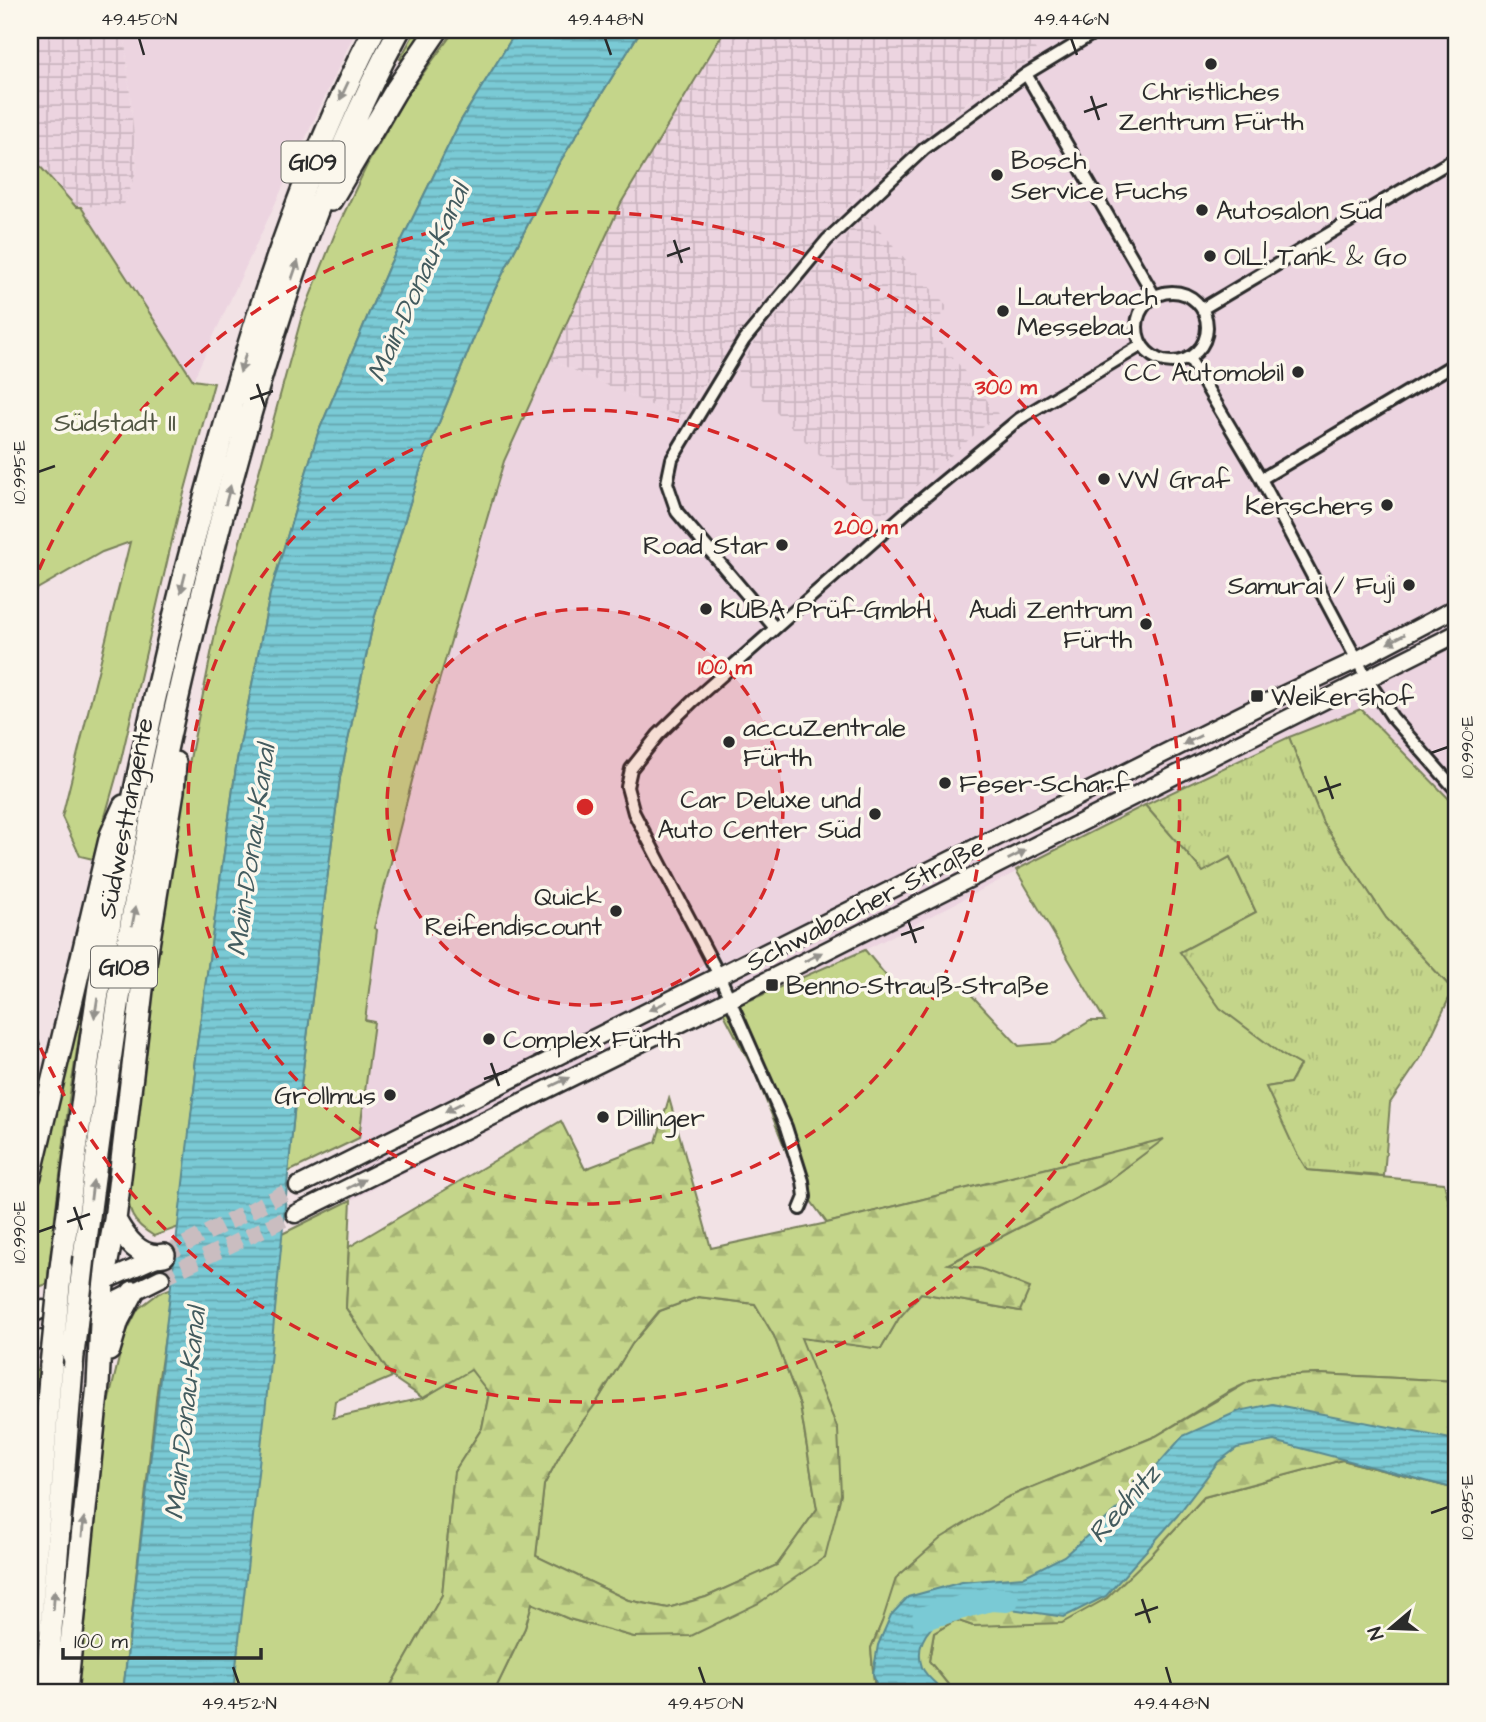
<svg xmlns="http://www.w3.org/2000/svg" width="1486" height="1722" viewBox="0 0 1486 1722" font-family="'Architects Daughter',sans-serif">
<defs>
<pattern id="industrial-grid" width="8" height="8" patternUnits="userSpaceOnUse" patternTransform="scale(1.75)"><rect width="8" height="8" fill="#ecd4e0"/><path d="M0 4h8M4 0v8" fill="none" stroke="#cbb6c0"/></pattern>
<pattern id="forest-firs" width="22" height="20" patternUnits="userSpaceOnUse" patternTransform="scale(1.75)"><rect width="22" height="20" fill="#c4d58a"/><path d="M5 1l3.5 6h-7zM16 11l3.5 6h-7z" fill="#a9b777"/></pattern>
<pattern id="park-tufts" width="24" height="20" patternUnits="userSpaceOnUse" patternTransform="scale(1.75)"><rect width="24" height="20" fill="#c4d58a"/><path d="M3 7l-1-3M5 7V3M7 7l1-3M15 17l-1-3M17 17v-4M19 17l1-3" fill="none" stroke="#a9b777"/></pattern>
<pattern id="water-rules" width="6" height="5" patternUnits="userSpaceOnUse" patternTransform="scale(1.75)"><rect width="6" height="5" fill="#7acad5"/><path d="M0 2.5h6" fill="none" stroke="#64a4ad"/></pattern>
</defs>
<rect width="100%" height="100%" fill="#f2e2e5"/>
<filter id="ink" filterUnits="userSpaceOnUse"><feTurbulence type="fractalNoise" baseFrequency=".0143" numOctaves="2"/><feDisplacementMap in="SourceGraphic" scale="14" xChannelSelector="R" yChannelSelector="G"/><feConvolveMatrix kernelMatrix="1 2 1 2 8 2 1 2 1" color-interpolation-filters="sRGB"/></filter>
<g filter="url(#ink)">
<path fill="#ecd4e0" d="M124,30H356L193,380L81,207L124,204L137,169Z
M1021,30H1456V806L1361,709L1289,737L1145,805L865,950L723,1012L351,1200L374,1022L365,1021L377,930L373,929L429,715L504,461L551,360L683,419L762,302L864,189L978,94L1038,54Z"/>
<path fill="url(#industrial-grid)" d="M30,30H124L137,169L124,205L76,207L30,154Z
M725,30H1021L1039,54L977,94L864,189L762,301L682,419L551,360L621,203Z
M865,213L948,308L930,328L998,414L881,517L737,373L755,341Z"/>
<path fill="#c4d58a" stroke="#78805a" stroke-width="2" d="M416,30H432L408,62L400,59Z
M455,30H517L460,122L388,268L318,433L270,594L237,760L194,1066L196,1073L179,1227L154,1236C131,1222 129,1213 127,1187L168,878L188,769L216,629L301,319L338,226L367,165L405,98Z
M641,30H725L621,203L504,461L429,715L374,928L377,930L365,1020L374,1022L359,1138L288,1172L295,1103L300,1093L340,778L374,619L422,464L488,303L558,165Z
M30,155L76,207H81L193,380L214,383L177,519L121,760L93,859L80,856L62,817L130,542L102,552L30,593Z
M1361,709L1456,806V988L1453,990L1386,918L1323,823L1289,737Z
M1145,805L1203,871L1230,857L1256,912L1180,952L1281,1054L1300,1065L1290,1083L1266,1087L1307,1170L1444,1183L1456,1230V1381L1319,1374L1273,1376L1251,1381L1228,1392L1156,1436L1006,1498L882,1622L871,1648L875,1692H494L525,1628L532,1603L569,1619L634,1637L825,1557L838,1430L800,1337L881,1349L899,1318L921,1293L1020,1311L982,1269L947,1265L1104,1184L1162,1140L827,1223L800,1186L755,1073L723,1012L865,950L896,988L922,982L932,987L965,988L1019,1046L1055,1043L1090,1021H1105L1016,870Z
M102,895H106L83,1012L69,1100L47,1284L30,1290V1223Z
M351,1200L346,1308L392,1377L335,1401L333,1418L423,1398L471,1369L489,1393L482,1428L454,1472L442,1595L387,1692H233L282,1234Z
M172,1288L157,1391L123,1692H74L107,1408L124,1337L138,1309L159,1293Z
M698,1297L755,1304L774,1336L800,1405L817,1509L777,1565L706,1597L668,1608L628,1600L536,1556L544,1485L566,1444L596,1403L632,1344L660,1311Z
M38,1369L30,1467V1372Z
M1342,1460L1456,1489V1692H954L929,1661L934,1633L956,1620L973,1626L1150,1556L1204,1497Z"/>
<path fill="url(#forest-firs)" stroke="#78805a" stroke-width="2" fill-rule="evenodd" d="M669,1098L711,1248L827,1223L1164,1139L1104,1184L948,1264L982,1269L1030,1288L1020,1311L921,1293L899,1318L881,1349L801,1338L838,1430L841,1495L825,1557L759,1603L691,1636L634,1637L569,1619L532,1603L525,1628L494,1692H387L442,1595L454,1472L482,1428L489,1393L471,1370L423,1398L392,1377L346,1308L349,1247L561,1121L585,1169L656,1142ZM698,1297L755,1304L774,1336L800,1405L817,1509L777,1565L706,1597L668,1608L628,1600L536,1556L544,1485L566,1444L596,1403L632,1344L659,1311Z
M1319,1374L1456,1381V1489L1342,1460L1204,1497L1150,1556L1107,1598L1062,1623L973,1626L956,1620L934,1633L929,1661L954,1692H875L871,1648L882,1622L896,1578L941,1538L1006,1498L1156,1436L1250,1381L1273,1376Z"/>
<path fill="url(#park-tufts)" stroke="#78805a" stroke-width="2" d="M1289,737L1323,823L1386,918L1453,990L1422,1056L1390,1103L1384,1176L1307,1170L1296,1152L1266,1087L1290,1083L1300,1065L1281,1054L1220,1008L1180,952L1256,912L1230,857L1203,872L1145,805Z"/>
<path fill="url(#water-rules)" stroke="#5a8a91" stroke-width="2" d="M517,30H641L558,165L488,303L422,464L374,619L340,778L300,1093L295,1103L266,1403L233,1692H123L196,1073L194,1066L237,760L270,594L318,433L388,268L460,122Z
M1272,1404L1456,1440V1489L1274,1441L1237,1448L1218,1462L1177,1516L1106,1596L1064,1617L966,1602C943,1616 911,1635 922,1667C925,1676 938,1685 945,1692H879L873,1674L878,1645L891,1615L908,1597L962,1582L1023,1577L1064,1556L1120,1507L1183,1436L1239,1411Z"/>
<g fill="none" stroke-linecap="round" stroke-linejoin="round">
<path stroke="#7acad5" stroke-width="24" d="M924,1618L991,1599L1007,1600"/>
<path stroke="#cabdc0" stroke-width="16" stroke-dasharray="16 8" stroke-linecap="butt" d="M164,1255L298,1186
M161,1278L295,1214"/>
<g stroke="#2b2b2b" stroke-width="16">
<path id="street" d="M1026,74L1155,297
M1137 327a35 35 0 1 1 70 0a35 35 0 1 1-70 0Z
M1202,309L1456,158
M1189,358L1261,479L1367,679L1392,717L1456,790
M1261,479L1456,363
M775,628L677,512L667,483L672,459L744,340L827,240L924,149L1026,74L1099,30
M30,1038L33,1047L30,1056
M800,1209L805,1197L803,1181L786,1127L720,977L634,813L627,787L631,769L658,735L693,701L910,509L1019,419L1142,345"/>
</g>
<g stroke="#2b2b2b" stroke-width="21">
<path id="secondary" d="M298,1186L1261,705L1359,659L1456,608
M295,1214L730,999L1456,634
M96,1285L161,1256
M89,1314L161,1278
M30,1315L43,1309
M30,1343L39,1339"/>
</g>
<g stroke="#2b2b2b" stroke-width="26">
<path id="highway" d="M331,200L396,90L437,30
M30,1176L111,835L124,806
M115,1220C125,1238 140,1260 164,1255
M84,1257C96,1160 109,1063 124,966C149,814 184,664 222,516C266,349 317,182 399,30
M61,1268C74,1164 87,1059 104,955C131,797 166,638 209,483C251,327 300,174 374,30
M109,1350L118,1320L133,1292
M30,1628L51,1365
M46,1692L73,1355
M66,1692L98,1385L103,1282L115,1220L145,964L173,791L175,763"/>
</g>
<use href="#street" stroke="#fbf7ec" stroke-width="10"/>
<use href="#secondary" stroke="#fbf7ec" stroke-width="16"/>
<use href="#highway" stroke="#fbf7ec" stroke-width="21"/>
<g stroke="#2b2b2b" stroke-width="26" stroke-linecap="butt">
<path id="highway-bridge" d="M73,1355L84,1257
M51,1365L61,1268"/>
</g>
<use href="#highway-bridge" stroke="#fbf7ec" stroke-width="21"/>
</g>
<defs><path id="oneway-solid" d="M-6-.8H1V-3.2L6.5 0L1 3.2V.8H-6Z" transform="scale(1.75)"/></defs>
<g fill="#93918c">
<use href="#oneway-solid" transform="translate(344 91) rotate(115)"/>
<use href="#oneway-solid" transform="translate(295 270) rotate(-71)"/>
<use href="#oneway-solid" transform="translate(243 363) rotate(107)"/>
<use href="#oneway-solid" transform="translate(228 495) rotate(-75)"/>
<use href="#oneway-solid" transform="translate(183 583) rotate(104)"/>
<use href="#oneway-solid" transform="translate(1396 639) rotate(152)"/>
<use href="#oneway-solid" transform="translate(1192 740) rotate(153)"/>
<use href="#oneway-solid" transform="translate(1017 855) rotate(-27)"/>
<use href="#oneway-solid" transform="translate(134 916) rotate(-79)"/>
<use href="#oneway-solid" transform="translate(813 957) rotate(-27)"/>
<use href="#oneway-solid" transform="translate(658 1006) rotate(155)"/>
<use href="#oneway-solid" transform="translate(96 1008) rotate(99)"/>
<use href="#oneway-solid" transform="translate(560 1082) rotate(-26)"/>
<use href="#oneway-solid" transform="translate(454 1107) rotate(153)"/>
<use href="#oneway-solid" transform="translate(356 1184) rotate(-27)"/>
<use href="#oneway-solid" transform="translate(92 1190) rotate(-83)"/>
<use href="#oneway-solid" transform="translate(83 1527) rotate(-84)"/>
<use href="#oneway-solid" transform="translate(54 1600) rotate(-86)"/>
</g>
</g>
<path fill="none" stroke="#2b2b2b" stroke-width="2.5" d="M139,38L144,55M605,38L611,55M1071,38L1077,55M1091,96L1099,120M1084,112L1107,104M674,240L682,263M667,256L690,248M257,384L265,407M250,399L273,391M38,472L55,466M1431,753L1448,747M1325,776L1333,799M1318,792L1341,784M908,920L916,943M901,935L924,927M491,1063L499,1086M484,1079L507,1071M74,1207L82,1230M67,1222L90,1214M38,1232L55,1226M1431,1513L1448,1507M1142,1599L1150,1623M1135,1615L1158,1607M233,1667L239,1684M699,1667L705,1684M1166,1667L1171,1684"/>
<circle cx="585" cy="807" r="198" fill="#d62828" fill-opacity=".12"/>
<g fill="none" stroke="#d62828" stroke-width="3.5" stroke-dasharray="12 9">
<circle cx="585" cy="807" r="198"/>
<circle cx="585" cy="807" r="397"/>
<path d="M31 589A595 595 0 1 1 31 1025"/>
</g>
<g fill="#2b2b2b" stroke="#fbf7ec" stroke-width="2.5">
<circle cx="1211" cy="64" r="7"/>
<circle cx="997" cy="175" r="7"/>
<circle cx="1202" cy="210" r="7"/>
<circle cx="1210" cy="256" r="7"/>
<circle cx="1003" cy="311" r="7"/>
<circle cx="1298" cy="372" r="7"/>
<circle cx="1104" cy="479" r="7"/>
<circle cx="1387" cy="505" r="7"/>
<circle cx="782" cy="545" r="7"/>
<circle cx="1409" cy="585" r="7"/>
<circle cx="706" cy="609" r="7"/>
<circle cx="1146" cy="624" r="7"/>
<rect x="1250" y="689" width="14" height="14" rx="3.5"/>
<circle cx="729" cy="742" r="7"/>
<circle cx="945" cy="783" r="7"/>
<circle cx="875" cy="814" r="7"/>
<circle cx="616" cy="911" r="7"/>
<rect x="765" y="978" width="14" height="14" rx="3.5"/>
<circle cx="489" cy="1039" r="7"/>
<circle cx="390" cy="1095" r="7"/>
<circle cx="603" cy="1117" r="7"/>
</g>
<g text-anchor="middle" stroke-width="7" stroke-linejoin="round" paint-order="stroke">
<g fill="#fbf7ec" stroke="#696865" stroke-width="2">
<rect x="281.5" y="141.5" width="63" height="41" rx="5"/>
<rect x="91" y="946.5" width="66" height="41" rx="5"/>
</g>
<g font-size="24" font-weight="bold" fill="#2b2b2b">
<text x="313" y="170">G109</text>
<text x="124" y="975">G108</text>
</g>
<g font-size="26" fill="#2b2b2b" stroke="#fbf7ec" text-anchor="start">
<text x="1211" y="100" text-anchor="middle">Christliches<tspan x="1211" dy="30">Zentrum Fürth</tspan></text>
<text x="1011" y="169">Bosch<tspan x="1011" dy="30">Service Fuchs</tspan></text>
<text x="1216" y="219">Autosalon Süd</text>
<text x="1224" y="265">OIL! Tank &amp; Go</text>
<text x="1017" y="305">Lauterbach<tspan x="1017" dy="30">Messebau</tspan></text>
<text x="1284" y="381" text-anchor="end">CC Automobil</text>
<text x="1118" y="488">VW Graf</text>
<text x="1373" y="514" text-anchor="end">Kerschers</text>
<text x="768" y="554" text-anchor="end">Road Star</text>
<text x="1395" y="594" text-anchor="end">Samurai / Fuji</text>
<text x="720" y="618">KUBA Prüf-GmbH</text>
<text x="1132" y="618" text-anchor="end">Audi Zentrum<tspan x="1132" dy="30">Fürth</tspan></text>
<text x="1271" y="705">Weikershof</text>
<text x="743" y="736">accuZentrale<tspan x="743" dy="30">Fürth</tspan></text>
<text x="959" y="792">Feser-Scharf</text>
<text x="861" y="808" text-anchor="end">Car Deluxe und<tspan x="861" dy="30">Auto Center Süd</tspan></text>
<text x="602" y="905" text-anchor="end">Quick<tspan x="602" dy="30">Reifendiscount</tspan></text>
<text x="786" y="994">Benno-Strauß-Straße</text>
<text x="503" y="1048">Complex Fürth</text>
<text x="376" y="1104" text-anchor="end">Grollmus</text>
<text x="617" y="1126">Dillinger</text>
</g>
<g font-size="26" fill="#515643" stroke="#fbf7ec">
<text x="115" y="431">Südstadt II</text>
</g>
<g font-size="26" fill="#2b2b2b" stroke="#fbf7ec">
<text transform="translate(125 818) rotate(-79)" y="9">Südwesttangente</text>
<text transform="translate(865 904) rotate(-27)" y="9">Schwabacher Straße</text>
</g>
<g font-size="28" font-style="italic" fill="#435b5e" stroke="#fbf7ec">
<text transform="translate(417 282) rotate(-66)" y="10">Main-Donau-Kanal</text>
<text transform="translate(250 850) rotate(-82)" y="10">Main-Donau-Kanal</text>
<text transform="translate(184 1413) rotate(-84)" y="10">Main-Donau-Kanal</text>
<text transform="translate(1123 1503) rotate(-49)" y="10">Rednitz</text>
</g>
</g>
<circle cx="585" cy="807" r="10" fill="#d62828" stroke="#fbf7ec" stroke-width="3.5"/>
<g font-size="21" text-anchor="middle" font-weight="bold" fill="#d62828" stroke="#fbf7ec" stroke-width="7" stroke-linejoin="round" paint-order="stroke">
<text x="1006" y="394">300 m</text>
<text x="866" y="534">200 m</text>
<text x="725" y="674">100 m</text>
</g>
<rect width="1486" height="1722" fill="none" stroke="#fbf7ec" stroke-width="77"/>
<g transform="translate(1391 1628) rotate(251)" stroke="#fbf7ec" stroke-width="5" paint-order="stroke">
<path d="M0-5L12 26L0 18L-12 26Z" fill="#2b2b2b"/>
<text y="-10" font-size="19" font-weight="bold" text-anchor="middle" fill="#2b2b2b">N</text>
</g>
<path d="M63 1648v10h198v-10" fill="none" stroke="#2b2b2b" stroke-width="3.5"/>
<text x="74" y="1648" font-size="21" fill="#2b2b2b" stroke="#fbf7ec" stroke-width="5" paint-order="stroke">100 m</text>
<rect x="38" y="38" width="1410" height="1646" fill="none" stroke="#2b2b2b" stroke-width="2.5"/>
<g font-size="18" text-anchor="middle" fill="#2b2b2b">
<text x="139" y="25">49.450°N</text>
<text x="605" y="25">49.448°N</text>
<text x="1071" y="25">49.446°N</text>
<text transform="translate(19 472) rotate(-90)" y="6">10.995°E</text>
<text transform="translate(1467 747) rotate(-90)" y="6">10.990°E</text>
<text transform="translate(19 1232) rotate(-90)" y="6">10.990°E</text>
<text transform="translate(1467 1507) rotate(-90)" y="6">10.985°E</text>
<text x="239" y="1709">49.452°N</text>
<text x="705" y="1709">49.450°N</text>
<text x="1171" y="1709">49.448°N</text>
</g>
</svg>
